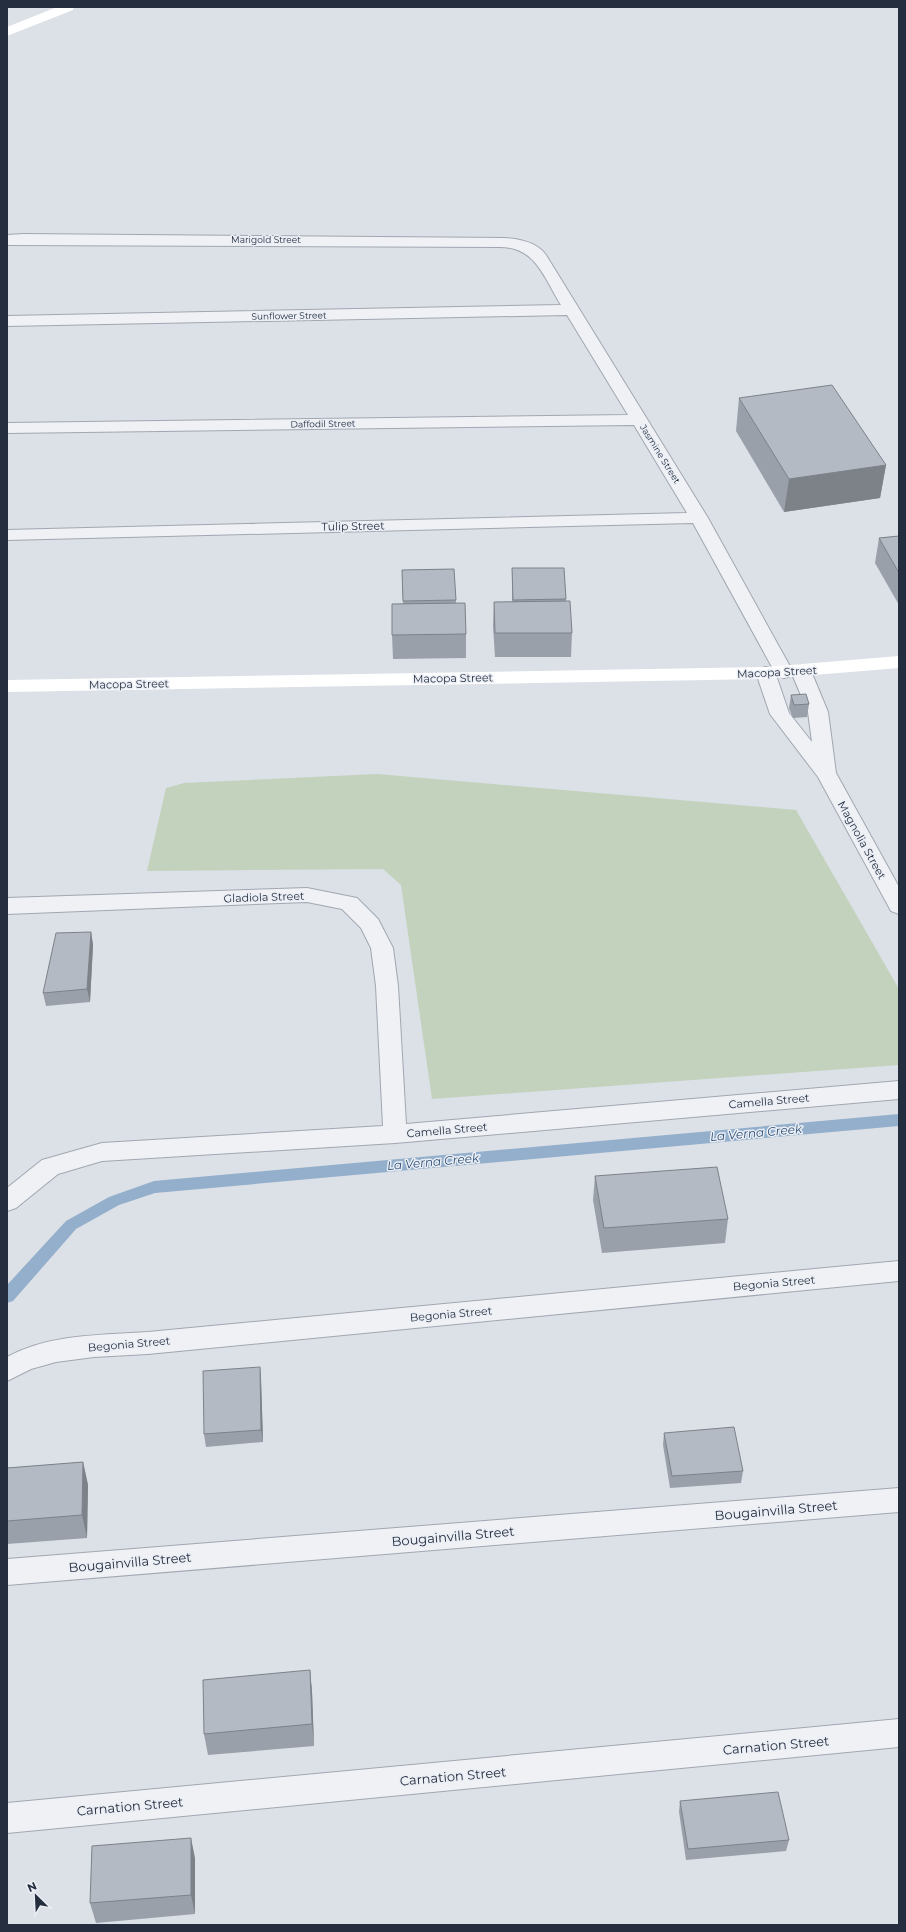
<svg xmlns="http://www.w3.org/2000/svg" width="906" height="1932" viewBox="0 0 906 1932" font-family="Montserrat,sans-serif">
<rect width="100%" height="100%" fill="#dce0e7"/>
<path fill="#c2d2bc" d="M377,774L796,810L899,989V1065L432,1099L401,885L383,869L147,871L166,788L184,783Z"/>
<g fill="none" stroke-linecap="round" stroke-linejoin="round">
<path fill="#93afcb" fill-rule="evenodd" d="M899,1114V1126L155,1193L119,1205L76,1229L13,1301L7,1303V1285L66,1221L109,1197L154,1181Z"/>
<g stroke="#a1a7b1" stroke-width="2">
<path id="street" d="M23,234L505,238C520,239 537,242 546,255L708,518L792,670L794,667L801,665L808,667L811,671L828,712L836,773L899,887V914L891,911L818,777L770,714L756,673L759,669L766,667L773,669L693,523L7,540V530L687,513L634,425L7,433V423L628,415L567,315L7,326V316L561,305C544,278 536,247 500,247L7,245V235ZM792,674L808,712L812,742L789,713L776,675L784,678L791,676Z
M307,888L357,898L378,919L393,948L398,986L406,1124L899,1081V1099L395,1143L102,1161L58,1174L16,1208L7,1211V1188L42,1160L102,1143L383,1126L376,986L371,948L361,928L342,909L307,902L7,914V898Z
M899,1261V1281L148,1354L94,1357L56,1362L31,1369L7,1381V1357C49,1334 101,1335 148,1332Z
M899,1488V1512L7,1585V1559Z
M899,1719V1747L7,1833V1803Z"/>
</g>
<use href="#street" fill="#eff1f5" fill-rule="evenodd"/>
<path fill="#fff" fill-rule="evenodd" d="M57,7H74L73,10L7,36V27Z
M899,656V668L766,679L7,692V680L766,667Z"/>
</g>
<path fill="#9aa0a9" d="M739,398L886,465L880,498L784,512L736,431Z
M899,536V605L875,563L879,538Z
M512,568H564L566,601L572,633L571,657H495L493,626L494,602H512Z
M454,569L456,603L466,634V658L393,659L392,635L403,604L402,570Z
M791,695L809,704L807,717L793,718L789,708Z
M91,932L93,945L90,1002L46,1006L43,993Z
M595,1176L728,1219L725,1243L602,1253L593,1200Z
M260,1367L261,1379L263,1442L206,1447L204,1434Z
M664,1433L743,1471L741,1483L670,1488L663,1445Z
M83,1462L88,1485L87,1538L7,1544V1468Z
M310,1670L312,1692L314,1746L208,1755L204,1734Z
M680,1801L789,1840L786,1851L686,1860L679,1812Z
M195,1858V1914L96,1923L90,1903Z"/>
<path fill="#7d8289" d="M886,465L880,498L784,512L789,479Z
M91,932L93,945L90,1002L87,989Z
M260,1367L261,1379L263,1442L261,1430Z
M83,1462L88,1485L87,1538L82,1515Z
M310,1670L312,1692L314,1746L312,1724Z
M191,1838L195,1858V1914L191,1895Z"/>
<path fill="#b3bac4" stroke="#7d8289" d="M832,385L886,465L789,479L739,398Z
M899,536V573L879,538Z
M512,568H564L566,599L513,600Z
M454,569L456,600L403,601L402,570Z
M570,601L572,633H495L494,602Z
M465,603L466,634L392,635V604Z
M806,694L809,704L794,705L791,695Z
M91,932L87,989L43,993L56,933Z
M717,1167L728,1219L604,1228L595,1176Z
M260,1367L261,1430L204,1434L203,1371Z
M734,1427L743,1471L672,1476L664,1433Z
M83,1462L82,1515L7,1521V1468Z
M310,1670L312,1724L204,1734L203,1680Z
M778,1792L789,1840L688,1849L680,1801Z
M191,1838V1895L90,1903L92,1846Z"/>
<g text-anchor="middle" stroke-width="3" stroke-linejoin="round" paint-order="stroke">
<g font-size="9" fill="#242e3f" stroke="#ebeff5">
<text x="266" y="243">Marigold Street</text>
<text transform="translate(289 316) rotate(-1)" y="3">Sunflower Street</text>
<text transform="translate(323 424) rotate(-1)" y="3">Daffodil Street</text>
<text transform="translate(660 454) rotate(58)" y="3">Jasmine Street</text>
</g>
<g font-size="11" fill="#242e3f" stroke="#ebeff5">
<text transform="translate(353 526) rotate(-1)" y="4">Tulip Street</text>
<text transform="translate(777 672) rotate(-3)" y="4">Macopa Street</text>
<text transform="translate(453 678) rotate(-1)" y="4">Macopa Street</text>
<text transform="translate(129 684) rotate(-1)" y="4">Macopa Street</text>
<text transform="translate(862 840) rotate(61)" y="4">Magnolia Street</text>
<text transform="translate(264 897) rotate(-2)" y="4">Gladiola Street</text>
<text transform="translate(769 1101) rotate(-5)" y="4">Camella Street</text>
<text transform="translate(447 1130) rotate(-5)" y="4">Camella Street</text>
<text transform="translate(774 1283) rotate(-5)" y="4">Begonia Street</text>
<text transform="translate(451 1314) rotate(-5)" y="4">Begonia Street</text>
<text transform="translate(129 1344) rotate(-5)" y="4">Begonia Street</text>
</g>
<g font-size="12" font-style="italic" fill="#2c4e75" stroke="#ebeff5">
<text transform="translate(756 1133) rotate(-5)" y="4">La Verna Creek</text>
<text transform="translate(433 1162) rotate(-5)" y="4">La Verna Creek</text>
</g>
<g font-size="13" fill="#242e3f" stroke="#ebeff5">
<text transform="translate(776 1510) rotate(-5)" y="5">Bougainvilla Street</text>
<text transform="translate(453 1536) rotate(-5)" y="5">Bougainvilla Street</text>
<text transform="translate(130 1562) rotate(-5)" y="5">Bougainvilla Street</text>
<text transform="translate(776 1745) rotate(-5)" y="5">Carnation Street</text>
<text transform="translate(453 1776) rotate(-5)" y="5">Carnation Street</text>
<text transform="translate(130 1806) rotate(-5)" y="5">Carnation Street</text>
</g>
</g>
<rect width="906" height="1932" fill="none" stroke="#242e3f" stroke-width="16"/>
<g transform="translate(36 1896) rotate(336)" stroke="#ebeff5" stroke-width="3" paint-order="stroke">
<path d="M0-3L7 15L0 10L-7 15Z" fill="#242e3f"/>
<text y="-6" font-size="11" font-weight="bold" text-anchor="middle" fill="#242e3f">N</text>
</g>
</svg>
